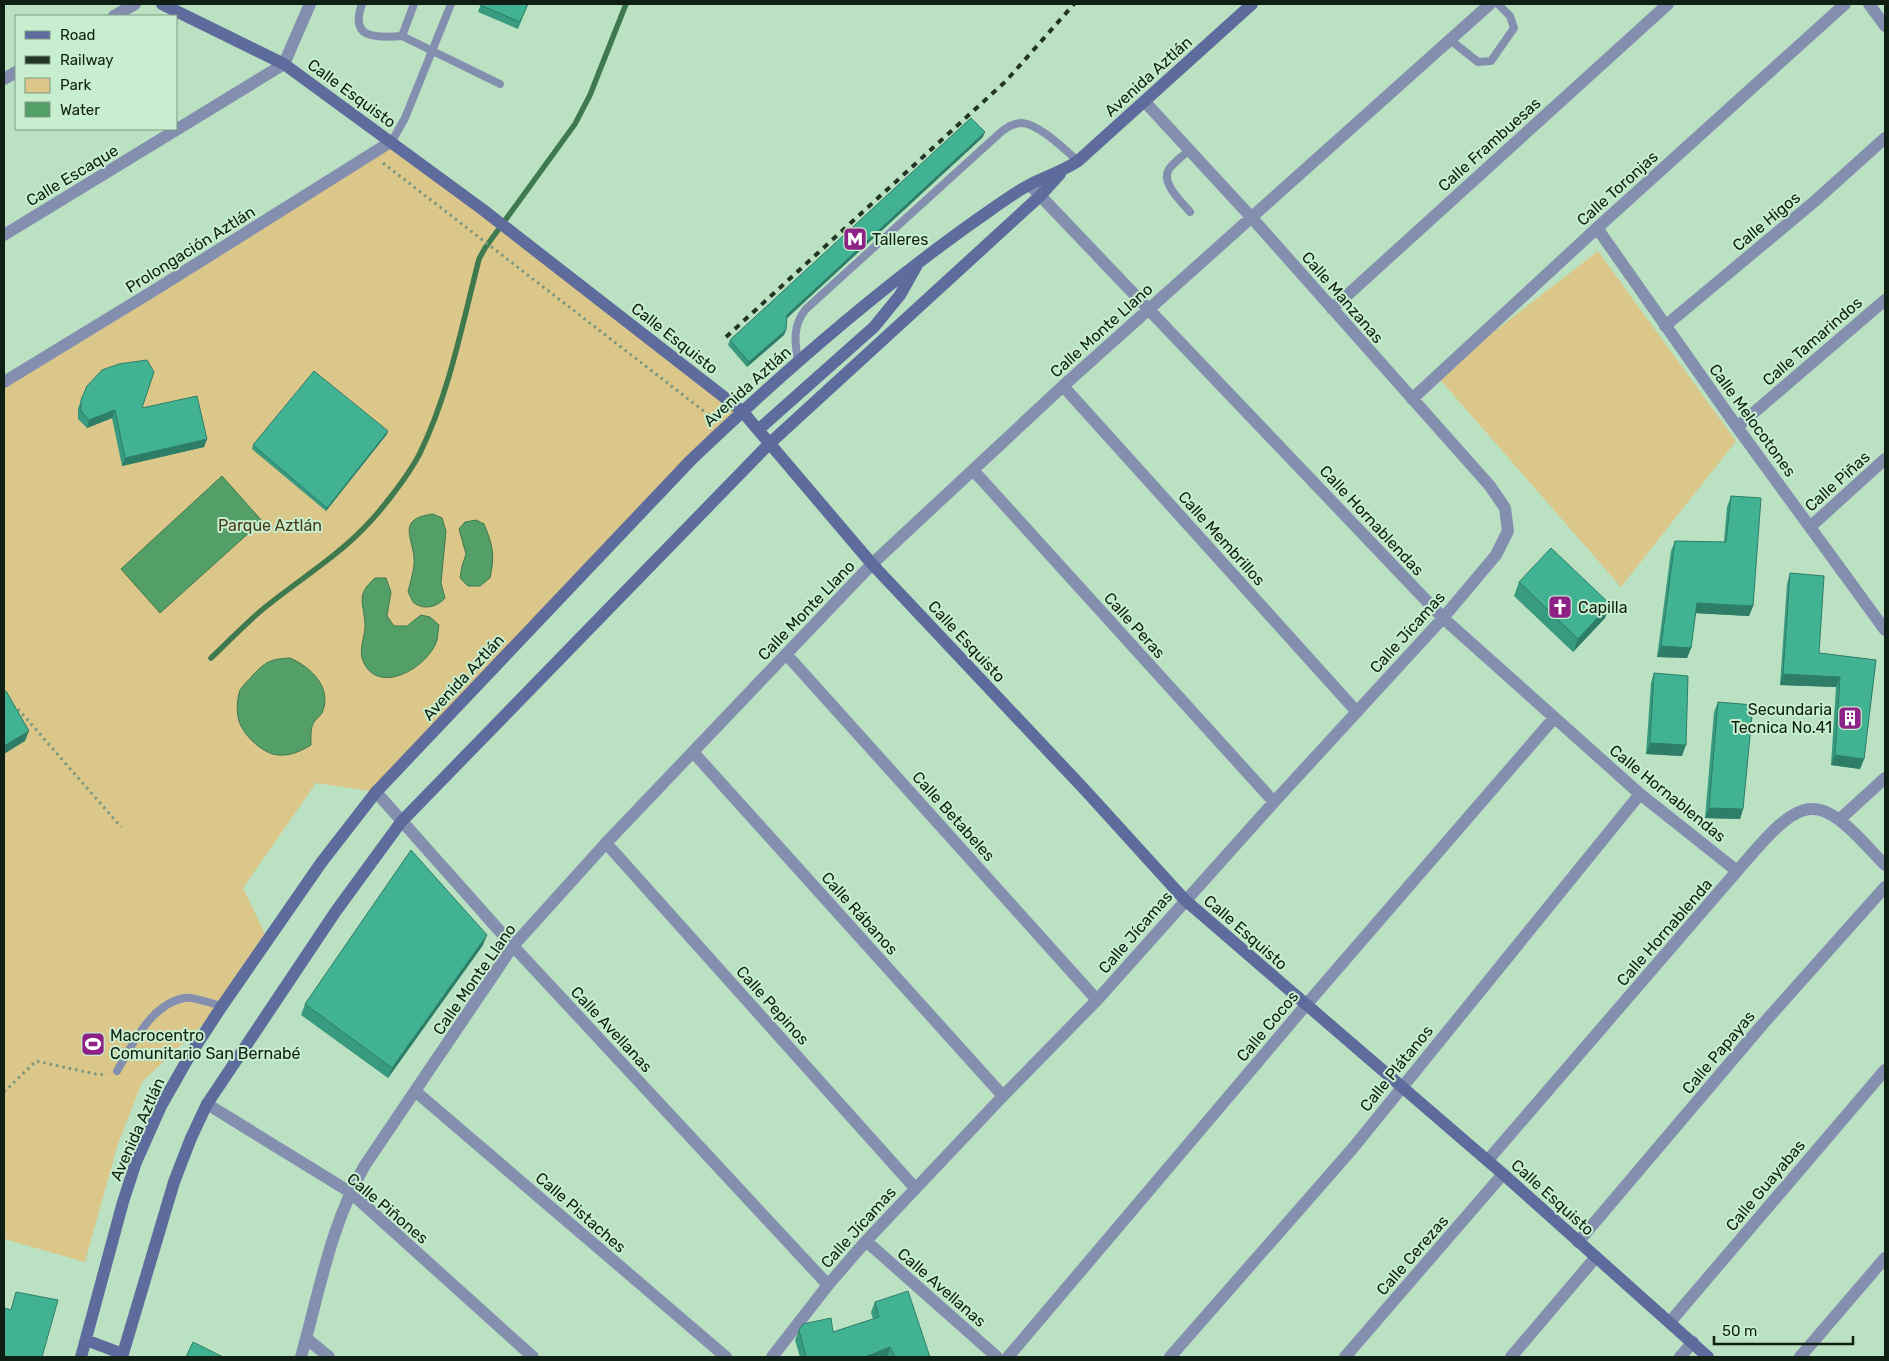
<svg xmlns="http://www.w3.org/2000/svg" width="1889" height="1361" viewBox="0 0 1889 1361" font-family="Rubik,sans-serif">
<rect width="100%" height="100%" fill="#bae1c1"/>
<path fill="#dcc78b" d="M392,141L742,411L376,792L316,783L243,888L268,940L222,1006L142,1082L117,1147L85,1262L4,1239V381Z
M1598,251L1736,441L1621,587L1437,376Z"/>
<path fill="#539f67" stroke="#3f794e" d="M222,476L262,521L160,613L121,569Z
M433,514L442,518L446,531L441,583L445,598C438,606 425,611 414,603C412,601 410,595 408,592C410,583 413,574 414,565C416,540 393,519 433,514Z
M476,520L484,524C493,545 495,556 490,578L480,586H468L460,578L462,566L466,554L459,529L465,522Z
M375,578H386L391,592L387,616L394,626H407L421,615L430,617L439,625C438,630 438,635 437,640C429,667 378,697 363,661C358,648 366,636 365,623C363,600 356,595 375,578Z
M290,658C311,667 333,688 322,713C320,716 316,719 314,722C310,728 311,738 311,745C301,751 291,756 278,755C263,754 243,735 239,721C236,712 237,699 240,690C243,685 249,680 253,675C266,661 271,659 290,658Z"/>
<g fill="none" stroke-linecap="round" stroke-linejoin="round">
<path stroke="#3f794e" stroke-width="5.5" d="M211,658C228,642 245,624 263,609C297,581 334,559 364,528C381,511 408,476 419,455C449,394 462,326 479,259L485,248L575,124L590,95L626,4"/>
<path stroke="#7a987f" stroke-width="3" stroke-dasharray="2.5 4" stroke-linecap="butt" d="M383,163L714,419
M18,709L121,827
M4,1092L36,1061L100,1075L107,1073"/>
<path stroke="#848fb0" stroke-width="8" d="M362,4C349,39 376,38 402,36
M414,4L402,36L500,84
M1449,39L1478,62L1491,61L1514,28L1510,16L1498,4
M392,141L405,118L451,4
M1189,150C1183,156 1174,162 1169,169C1160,183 1182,202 1190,212
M798,362C795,342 792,326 806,309L1001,132C1007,127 1014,123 1022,123C1039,124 1065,150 1078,161
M117,1071C133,1044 150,1005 184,998C192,996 213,1004 222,1006"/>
<path stroke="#848fb0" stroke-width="12" d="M1869,4L1885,26
M114,16L135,4
M4,79L16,72
M1030,185L1443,618L1640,794L1737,871
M1597,228L1737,427L1885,630
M4,235L284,64L310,4
M1332,309L1668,4
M1665,326L1815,201L1885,138
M4,382L158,288L392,141
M1063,386L1357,712
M1412,399L1597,228L1845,4
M1737,427L1885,300
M973,470L1274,802
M1810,527L1885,459
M786,654L1097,1000
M693,752L1003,1096
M376,792L513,946L828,1285
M1839,820L1885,778
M606,843L915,1188
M415,1091L726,1357
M207,1104L350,1192L533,1357
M1488,1160L1737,871C1754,853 1787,807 1813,809C1822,809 1831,814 1838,819C1855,831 1870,850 1885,865
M866,1241L997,1357
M1578,1242L1762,1025L1885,887
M1670,1322L1885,1070
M306,1338L329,1357
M301,1357C319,1293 331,1223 365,1165L513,946L606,843L872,564L1063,386L1490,4
M772,1357L828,1285L866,1241L1003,1096L1097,1000L1274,802L1443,618L1496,555L1508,531L1505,508L1490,486L1252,218L1145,102
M1008,1357L1306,1005L1554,718
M1170,1357L1353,1148L1640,794
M1345,1357L1503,1174
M1511,1357L1596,1257
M1680,1357L1693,1342
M1800,1357L1885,1258"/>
<path stroke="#5d6c9c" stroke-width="12" d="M162,4L284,64L482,209L742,411L872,564L1085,790L1185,900L1503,1174L1708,1357
M758,430L874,327L900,295L917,265
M86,1340L123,1354
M81,1357L123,1202L136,1162L161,1106L190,1055L222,1006L321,863L376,792L691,460C785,370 885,283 992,209C1005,200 1017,191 1031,184C1047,176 1063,171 1078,161L1252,4
M122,1357L174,1182L191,1138L207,1104L336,911L401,822L769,444L1040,196L1060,174"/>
<path stroke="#223426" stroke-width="4" stroke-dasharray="6 6" stroke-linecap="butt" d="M726,337L1006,81L1074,4"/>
</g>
<path fill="#389a7e" d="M481,4H528L518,29L478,12Z
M983,137L787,318L786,330L784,335L747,367L728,345L730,340Z
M87,386L142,408L207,439L204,447L122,466L112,418L87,428L78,419V408Z
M387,434L326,511L252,449L253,445Z
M1731,496L1753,606L1749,616L1695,613L1691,648L1687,658L1657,657L1671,551L1675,541L1724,542L1727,507Z
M1790,573L1819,653L1876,660L1864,759L1860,769L1831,765L1836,687L1780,685L1787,584Z
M1519,582L1610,604L1605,618L1573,652L1514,596Z
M1654,673L1682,756L1646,754L1651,683Z
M1718,702L1743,809L1740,819L1705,818L1714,712Z
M483,945L388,1078L301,1015L305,1004Z
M875,1302L930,1357H800L795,1340L799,1330L833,1332L873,1319L871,1312Z"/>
<path fill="#2e7d67" d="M985,132L983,137L785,320L787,315Z
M786,330L784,335L747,367L749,362Z
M115,410L112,418L87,428L89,420Z
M388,431L387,434L326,511L327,508Z
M207,439L204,447L122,466L125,458Z
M1697,603L1753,606L1749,616L1693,613Z
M1610,604L1605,618L1573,652L1578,639Z
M1661,646L1691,648L1687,658L1657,657Z
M1783,674L1840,677L1836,687L1780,685Z
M29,731L25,741L4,754V746Z
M1650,743L1686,745L1682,756L1646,754Z
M1835,755L1864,759L1860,769L1831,765Z
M1709,808L1743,809L1740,819L1705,818Z
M487,935L483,945L388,1078L392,1068Z
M890,1347L887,1357H865Z"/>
<path fill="#41b393" stroke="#2e7d67" d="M481,4H528L520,22L480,5Z
M971,118L985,132L787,315L786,330L749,362L730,340Z
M147,360L154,372L142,408L197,396L207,439L125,458L115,410L89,420L81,411V400L87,386L102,370L119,364Z
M314,371L388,431L327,508L253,445Z
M1731,496L1761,498L1753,606L1697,603L1691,648L1661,646L1675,541L1726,542Z
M1551,548L1610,604L1578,639L1519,582Z
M1790,573L1824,576L1819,653L1876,660L1864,759L1835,755L1840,677L1783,674Z
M1654,673L1688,676L1686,745L1650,743Z
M6,691L29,731L4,746V692Z
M1718,702L1753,705L1743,809L1709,808Z
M411,850L487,935L392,1068L305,1004Z
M908,1291L930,1357H895L890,1347L865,1357H806L799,1330L803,1324L831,1318L833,1332L879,1317L875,1302Z
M16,1292L58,1300L42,1357H4V1308L11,1310Z
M193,1342L223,1357H186Z"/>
<defs>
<g id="metro-square" transform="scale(1.25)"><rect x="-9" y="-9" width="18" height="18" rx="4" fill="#8c2186" stroke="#c7eece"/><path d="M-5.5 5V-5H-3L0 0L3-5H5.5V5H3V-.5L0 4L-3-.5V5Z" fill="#fff"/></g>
<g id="church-square" transform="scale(1.25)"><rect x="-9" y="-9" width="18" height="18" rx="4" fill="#8c2186" stroke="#c7eece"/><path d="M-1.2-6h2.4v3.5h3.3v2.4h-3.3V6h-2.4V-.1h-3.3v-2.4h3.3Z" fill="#fff"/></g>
<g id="building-square" transform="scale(1.25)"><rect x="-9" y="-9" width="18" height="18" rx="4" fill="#8c2186" stroke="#c7eece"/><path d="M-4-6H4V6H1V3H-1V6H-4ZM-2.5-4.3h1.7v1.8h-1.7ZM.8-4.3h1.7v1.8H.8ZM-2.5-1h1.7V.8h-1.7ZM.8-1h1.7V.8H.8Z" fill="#fff"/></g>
<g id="stadium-square" transform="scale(1.25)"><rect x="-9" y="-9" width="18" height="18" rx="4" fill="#8c2186" stroke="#c7eece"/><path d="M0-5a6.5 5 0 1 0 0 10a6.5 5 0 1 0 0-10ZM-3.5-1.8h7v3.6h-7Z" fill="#fff"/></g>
</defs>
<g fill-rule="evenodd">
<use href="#metro-square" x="855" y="239"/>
<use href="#church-square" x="1560" y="607"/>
<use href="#building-square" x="1850" y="718"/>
<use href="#stadium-square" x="93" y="1044"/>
</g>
<g text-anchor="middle" stroke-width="4" stroke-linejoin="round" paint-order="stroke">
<g font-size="16" fill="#101f13" stroke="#c7eece">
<text transform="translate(1148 76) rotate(-42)" y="6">Avenida Aztlán</text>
<text transform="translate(352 93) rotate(36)" y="6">Calle Esquisto</text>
<text transform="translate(1489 144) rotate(-42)" y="6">Calle Frambuesas</text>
<text transform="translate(72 175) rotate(-31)" y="6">Calle Escaque</text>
<text transform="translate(1617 188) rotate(-42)" y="6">Calle Toronjas</text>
<text transform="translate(1766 221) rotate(-40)" y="6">Calle Higos</text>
<text transform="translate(190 249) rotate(-32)" y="6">Prolongación Aztlán</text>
<text transform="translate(1343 297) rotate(49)" y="6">Calle Manzanas</text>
<text transform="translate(1101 330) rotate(-42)" y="6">Calle Monte Llano</text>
<text transform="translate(675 338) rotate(38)" y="6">Calle Esquisto</text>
<text transform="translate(1812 341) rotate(-41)" y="6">Calle Tamarindos</text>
<text transform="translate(747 386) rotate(-42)" y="6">Avenida Aztlán</text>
<text transform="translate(1753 420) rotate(54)" y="6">Calle Melocotones</text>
<text transform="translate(1837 481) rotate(-42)" y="6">Calle Piñas</text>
<text transform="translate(1372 520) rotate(47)" y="6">Calle Hornablendas</text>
<text transform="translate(1222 538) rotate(48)" y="6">Calle Membrillos</text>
<text transform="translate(806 610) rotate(-46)" y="6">Calle Monte Llano</text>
<text transform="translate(1135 625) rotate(48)" y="6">Calle Peras</text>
<text transform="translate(1407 632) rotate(-48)" y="6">Calle Jícamas</text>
<text transform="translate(967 641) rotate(47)" y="6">Calle Esquisto</text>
<text transform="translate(463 677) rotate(-47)" y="6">Avenida Aztlán</text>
<text transform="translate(1668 793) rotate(39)" y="6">Calle Hornablendas</text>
<text transform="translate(954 816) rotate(48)" y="6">Calle Betabeles</text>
<text transform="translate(860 913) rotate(48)" y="6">Calle Rábanos</text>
<text transform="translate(1135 932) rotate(-49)" y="6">Calle Jícamas</text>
<text transform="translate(1246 932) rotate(41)" y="6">Calle Esquisto</text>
<text transform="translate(1664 932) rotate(-49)" y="6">Calle Hornablenda</text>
<text transform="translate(474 979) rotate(-55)" y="6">Calle Monte Llano</text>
<text transform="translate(773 1005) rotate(48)" y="6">Calle Pepinos</text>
<text transform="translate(1267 1026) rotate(-50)" y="6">Calle Cocos</text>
<text transform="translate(612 1029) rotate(47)" y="6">Calle Avellanas</text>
<text transform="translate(1718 1052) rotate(-50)" y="6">Calle Papayas</text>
<text transform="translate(1396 1068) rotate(-51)" y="6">Calle Plátanos</text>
<text transform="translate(137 1129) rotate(-66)" y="6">Avenida Aztlán</text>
<text transform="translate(1765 1185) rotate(-50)" y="6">Calle Guayabas</text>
<text transform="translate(1553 1197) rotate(42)" y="6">Calle Esquisto</text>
<text transform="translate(388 1208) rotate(40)" y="6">Calle Piñones</text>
<text transform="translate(581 1212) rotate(41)" y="6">Calle Pistaches</text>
<text transform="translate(858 1227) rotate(-48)" y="6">Calle Jícamas</text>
<text transform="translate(1412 1255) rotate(-49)" y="6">Calle Cerezas</text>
<text transform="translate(942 1287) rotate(41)" y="6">Calle Avellanas</text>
</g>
<g font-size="16" fill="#101f13" stroke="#c7eece" text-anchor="start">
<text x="872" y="245">Talleres</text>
<text x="1578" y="613">Capilla</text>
<text x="1832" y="715" text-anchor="end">Secundaria<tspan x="1832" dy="18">Tecnica No.41</tspan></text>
<text x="110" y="1041">Macrocentro<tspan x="110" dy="18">Comunitario San Bernabé</tspan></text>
</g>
<g font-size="16" fill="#493c16" stroke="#c7eece">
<text x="270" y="531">Parque Aztlán</text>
</g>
</g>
<rect width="1889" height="1361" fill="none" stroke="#101f13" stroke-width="10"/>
<rect x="15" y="15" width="162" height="115" fill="#c7eece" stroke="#7e9b83"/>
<rect x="25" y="31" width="25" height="8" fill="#5d6c9c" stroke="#7e9b83"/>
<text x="60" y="40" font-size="15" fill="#101f13">Road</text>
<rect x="25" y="56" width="25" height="8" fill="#223426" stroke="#7e9b83"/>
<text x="60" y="65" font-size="15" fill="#101f13">Railway</text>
<rect x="25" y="78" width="25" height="15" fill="#dcc78b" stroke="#7e9b83"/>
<text x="60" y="90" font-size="15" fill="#101f13">Park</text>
<rect x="25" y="102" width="25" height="15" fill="#539f67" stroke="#7e9b83"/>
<text x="60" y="115" font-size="15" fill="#101f13">Water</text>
<path d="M1714 1336v8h139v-8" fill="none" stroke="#101f13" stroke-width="2.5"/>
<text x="1722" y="1336" font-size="15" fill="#101f13" stroke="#c7eece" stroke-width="4" paint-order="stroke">50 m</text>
</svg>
